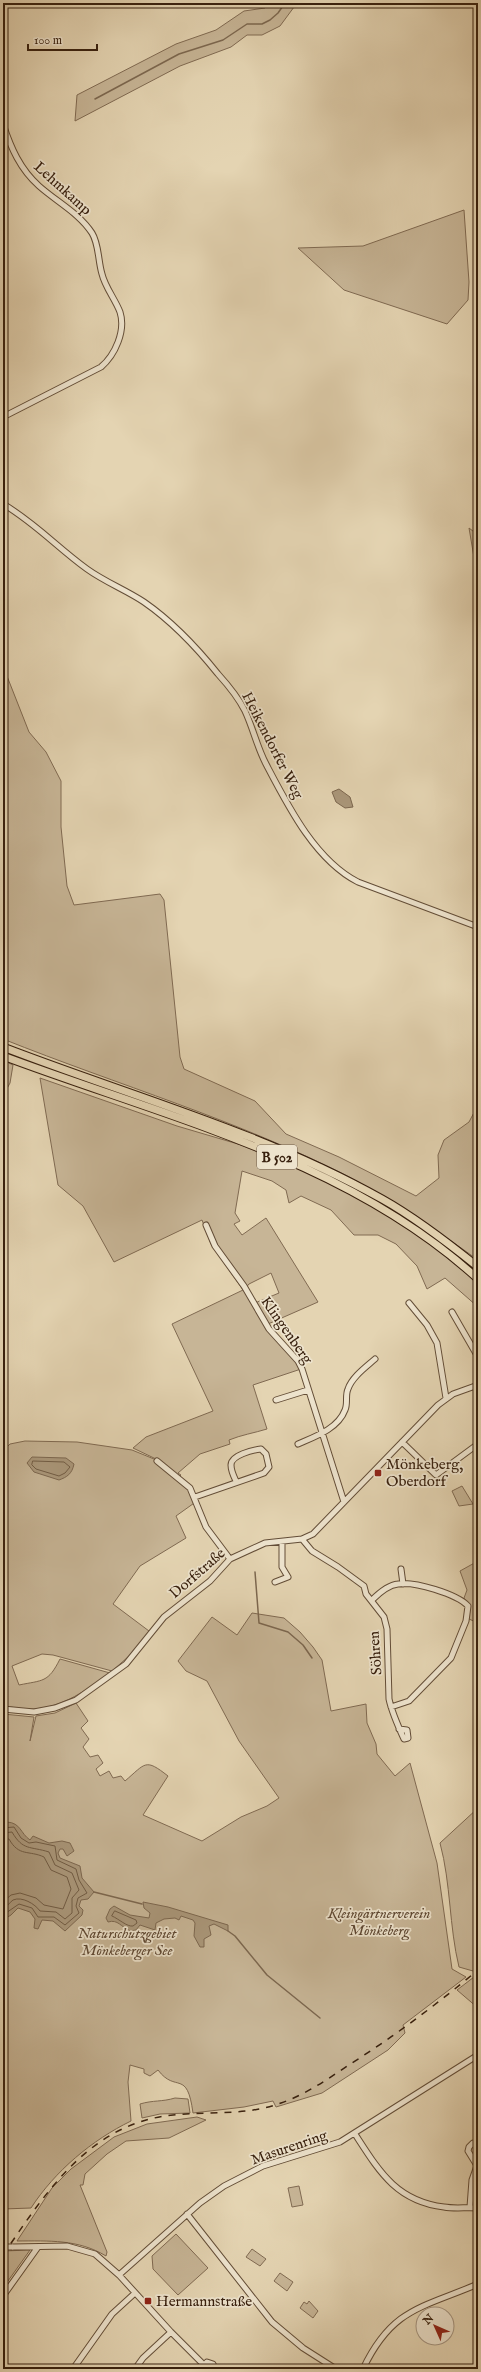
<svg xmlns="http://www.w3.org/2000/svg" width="481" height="2372" viewBox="0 0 481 2372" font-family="'IM FELL English',serif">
<rect width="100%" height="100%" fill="#e4d4b2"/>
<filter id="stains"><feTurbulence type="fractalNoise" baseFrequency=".005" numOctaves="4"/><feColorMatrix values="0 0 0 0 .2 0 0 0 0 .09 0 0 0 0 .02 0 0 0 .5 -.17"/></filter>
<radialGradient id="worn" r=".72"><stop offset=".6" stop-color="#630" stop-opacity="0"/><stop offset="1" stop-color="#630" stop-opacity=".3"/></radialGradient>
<path fill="#c7b596" stroke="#806a52" d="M267,3H297L280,26L262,35H247L231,47L180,66L75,121L77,95L176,44L216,30L244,11L265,8Z
M464,210L469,282L468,300L447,324L344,290L298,248L363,246Z
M469,528L478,535V581Z
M3,666L29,732L46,752L61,781V827L67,886L74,905L160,894L164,900L180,1057L184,1069L255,1101L286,1134L339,1157L416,1196L439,1178L438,1155L444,1140L469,1122L478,1105V1260C436,1230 394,1201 349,1177C238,1120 118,1085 3,1039V887L6,843L3,840Z
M3,1060L13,1065L10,1083L3,1096Z
M40,1078L177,1126L248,1147L302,1170L343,1190L404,1225L437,1249L478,1282V1307L445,1278L427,1289L417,1266L396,1244L378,1235H354L331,1210L301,1196L289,1203L286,1190L272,1181L242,1171L235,1213L240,1221L234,1224L242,1235L266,1218L318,1302L268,1324L255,1303L279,1293L271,1273L249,1284L244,1290L266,1328L297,1361L301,1369L253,1385L267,1429C254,1433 241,1435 229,1440L230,1444L200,1454L178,1473L181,1475L178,1478L190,1488L197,1501L176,1516L186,1538L140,1566L113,1604L149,1631L137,1649L112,1671L53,1655L42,1654L12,1666L19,1685C43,1680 48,1683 60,1659L110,1673C87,1690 63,1707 34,1709C24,1710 13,1707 3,1706V1451L10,1444L25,1441L77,1442L132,1450L154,1459L169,1470L156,1459L133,1448L146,1437L213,1411L172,1324L243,1290L211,1244L202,1220L114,1262L83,1206L58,1185Z
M462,1486L473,1504L459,1506L452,1491Z
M478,1561V1623L469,1619L470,1608L464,1598L467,1590L460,1571Z
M252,1613L284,1618L300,1632L313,1647L322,1660L331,1711L366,1704L367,1723L376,1744L377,1754L395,1776L410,1763L437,1863L452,1969L466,1977L403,2025L405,2033L388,2050L322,2093L276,2107L273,2101L244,2107L193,2113C187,2068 176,2094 158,2070L150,2076L144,2073V2069L130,2065L128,2082L131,2121C92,2140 55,2171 31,2208L3,2209V1714L34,1717L30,1741L36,1716L55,1713L76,1703L88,1721L81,1728L89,1739L83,1747L90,1757L98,1755L103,1763L96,1769L100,1776L109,1771L113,1778L121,1776L125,1781C146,1763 145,1758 168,1776L143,1815L202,1841L241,1817L267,1806L279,1798L239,1741L207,1681L186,1671L178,1661L212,1617L237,1635Z
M478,1808V1967L473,1971L459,1967C449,1926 451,1884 440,1843Z
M474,1977L478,1979V2008L457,1990Z
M175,2098L188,2099L190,2113L160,2114L142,2118L140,2104C153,2100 162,2102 175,2098Z
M197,2117L206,2120L169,2138L126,2141L107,2154L85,2174L83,2185H80L107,2252L106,2256C78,2239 49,2241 17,2241L52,2188L71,2169L114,2137L147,2124Z
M299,2186L303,2205L292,2207L288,2188Z
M176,2234L208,2268L178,2295L153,2269L152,2256Z
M252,2249L266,2259L260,2266L246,2257Z
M30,2250L3,2288V2251Z
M280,2273L293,2282L287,2291L274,2281Z
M309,2301L318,2311L313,2318L300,2308L304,2302L307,2304Z"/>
<path fill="#aa977a" stroke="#7c674f" d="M339,789L350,797L353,807L345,808L336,802L332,792Z
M32,1457L66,1458L74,1464C72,1474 67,1477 59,1480L34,1472L27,1463Z
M7,1822C21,1823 20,1833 30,1840L33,1836L49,1843L62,1841L70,1843L74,1851L67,1856L63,1849H60L58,1853L60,1858L80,1866L82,1878L94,1892L88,1899L81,1900L79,1906L83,1910L82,1915L65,1931L53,1921L42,1920L38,1929L34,1928L35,1919L30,1912L18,1908L11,1915L3,1920V1825Z
M143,1902L168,1907L228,1925V1931L214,1924L209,1926L211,1935L204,1939V1947H200L194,1936L195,1923L193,1920L181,1916L179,1920L175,1918L164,1919L156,1923L155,1930L140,1925L136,1930L130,1931C121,1927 118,1919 108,1922L106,1918L110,1909L114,1906L130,1915L149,1918L150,1913L144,1908Z"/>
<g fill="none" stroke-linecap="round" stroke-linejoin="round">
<path stroke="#715c44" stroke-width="1" d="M33,1461L64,1462L70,1467L65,1473L59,1476L36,1469L32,1465Z
M3,1828L14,1827L21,1838L29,1843L36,1842L55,1846L57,1860L76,1869L79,1880L87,1893L78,1898L76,1906L79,1913L65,1925L54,1917H38L32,1908L19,1904L3,1915
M3,1833L12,1832C23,1851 30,1846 49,1852L55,1865L72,1873L79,1890L72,1898V1913L65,1919L56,1912L40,1911C35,1904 22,1896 13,1900C9,1903 7,1907 3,1909
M3,1839H9C19,1857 29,1850 44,1857L51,1870L67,1877L71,1889L63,1909L44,1905L36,1898L20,1893L11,1895L3,1902
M115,1911L136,1920L137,1923L133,1926C127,1927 119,1919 112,1916Z"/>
<path stroke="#7c674f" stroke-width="1.5" d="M95,99L179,54L223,40L247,24H262L270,20L278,13L285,3
M255,1572L259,1623L288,1632L303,1645L312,1658
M94,1892L142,1904
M228,1931L235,1936L267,1975L320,2018"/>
<g stroke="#634d37" stroke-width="7">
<path id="minor" d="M3,124C11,148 20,169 39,186C57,202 79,213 92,233C99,244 98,261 102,274C105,287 115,299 120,312C126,331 115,355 101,367L3,417
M3,504C34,522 58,548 87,569C105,582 126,590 144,602C170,620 198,649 218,674C228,685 238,697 245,711C253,728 257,747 266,764C288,806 315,860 358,882L478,927
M206,1225L215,1246L244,1286L269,1329L298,1361L302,1369L344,1502
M409,1303L427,1325L437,1343L446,1398
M452,1312L478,1357
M276,1400L308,1390
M402,1442L436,1475L478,1444
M298,1444C314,1437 338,1429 345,1410C348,1404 345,1395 348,1389C352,1377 366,1367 375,1359
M157,1461L190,1488L206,1527L230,1559
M195,1497L264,1473L269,1467L266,1454L261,1449C253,1450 231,1455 231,1465C231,1470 234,1477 236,1481
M302,1539L312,1551L338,1567L364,1586L366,1594L384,1617L387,1629L389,1699C392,1713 398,1726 404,1739L408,1738L407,1730L399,1729
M401,1569L403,1584
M275,1582L288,1577L282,1567V1542
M372,1600C379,1593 388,1585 398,1584C414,1581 457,1594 468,1606L466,1621L451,1658L409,1701L391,1707
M3,1709L34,1712L55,1708L76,1700L126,1664L164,1617L210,1581L230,1559L265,1543L302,1539L313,1534L438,1405L453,1394L478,1385
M355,2134C379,2171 396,2201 444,2207C455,2209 467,2207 478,2208
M476,2164L468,2151L469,2147L473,2143L478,2146
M470,2207L472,2180L478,2163
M187,2214L272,2322L303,2348L336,2369
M12,2247L67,2246L95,2254L119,2275L171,2332L203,2364
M119,2275L200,2203L224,2186L263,2166L340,2142L478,2055
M3,2296L38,2247
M73,2369L112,2314L135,2293
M135,2369L143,2358L171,2332
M201,2369L207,2362L213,2364L215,2369
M363,2369C392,2308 422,2308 478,2284"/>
</g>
<g stroke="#38200e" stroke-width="9">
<path id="highway" d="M3,1047C130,1096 263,1132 382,1199C416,1218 447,1242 478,1267
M3,1056C165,1117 347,1159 478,1279"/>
</g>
<use href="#minor" stroke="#ede3cd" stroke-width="5"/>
<use href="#highway" stroke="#e4d4b2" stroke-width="7"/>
<path stroke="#38200e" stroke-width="1.5" stroke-dasharray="7 7" stroke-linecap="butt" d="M3,2255C46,2192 90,2123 173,2115C210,2111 246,2116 281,2103C307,2094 329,2078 352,2063C396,2035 437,2004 478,1970"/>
<g stroke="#634d37" stroke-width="7" stroke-linecap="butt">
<path id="minor-bridge" d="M4,2247H12"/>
</g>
<use href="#minor-bridge" stroke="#ede3cd" stroke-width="5"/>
</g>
<g fill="#8f2418" stroke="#ede3cd" stroke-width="1.5">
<rect x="374" y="1469" width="8" height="8" rx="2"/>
<rect x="144" y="2297" width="8" height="8" rx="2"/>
</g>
<g text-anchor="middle" stroke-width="3.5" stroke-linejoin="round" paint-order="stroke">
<rect fill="#ede3cd" stroke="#6e5a47" stroke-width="1" x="257" y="1145" width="40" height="24" rx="3"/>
<g font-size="14" font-weight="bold" fill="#38200e">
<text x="277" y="1162">B 502</text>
</g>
<g font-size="15" fill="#38200e" stroke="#ede3cd">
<text transform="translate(63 188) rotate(42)" y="5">Lehmkamp</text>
<text transform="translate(273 745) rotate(63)" y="5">Heikendorfer Weg</text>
<text transform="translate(287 1330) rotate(55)" y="5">Klingenberg</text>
<text transform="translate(197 1573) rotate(-41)" y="5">Dorfstraße</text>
<text transform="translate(375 1653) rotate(-94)" y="5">Söhren</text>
<text transform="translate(289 2147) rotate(-19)" y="5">Masurenring</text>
</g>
<g font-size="15" fill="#38200e" stroke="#ede3cd" text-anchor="start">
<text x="386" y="1469">Mönkeberg,<tspan x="386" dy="17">Oberdorf</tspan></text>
<text x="156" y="2306">Hermannstraße</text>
</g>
<g font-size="15" font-style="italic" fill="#5c4530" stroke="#ede3cd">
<text x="379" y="1918">Kleingärtnerverein<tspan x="379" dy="17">Mönkeberg</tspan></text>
<text x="127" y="1938">Naturschutzgebiet<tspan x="127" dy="17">Mönkeberger See</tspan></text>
</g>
</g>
<rect width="481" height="2372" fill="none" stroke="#e4d4b2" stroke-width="16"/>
<rect x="4" y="4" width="473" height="2364" fill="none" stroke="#38200e" stroke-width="2"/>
<rect x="8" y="8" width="465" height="2356" fill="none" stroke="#38200e"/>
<g transform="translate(435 2326) rotate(315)"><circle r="19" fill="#ede3cd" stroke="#a59581"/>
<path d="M0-3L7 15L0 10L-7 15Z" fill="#8f2418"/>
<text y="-6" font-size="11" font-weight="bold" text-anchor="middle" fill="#38200e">N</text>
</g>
<path d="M28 44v6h69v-6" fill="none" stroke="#38200e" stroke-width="2"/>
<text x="34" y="44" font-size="12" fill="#38200e" stroke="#ede3cd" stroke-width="3" paint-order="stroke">100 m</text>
<rect width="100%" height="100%" filter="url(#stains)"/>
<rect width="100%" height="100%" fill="url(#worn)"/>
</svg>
